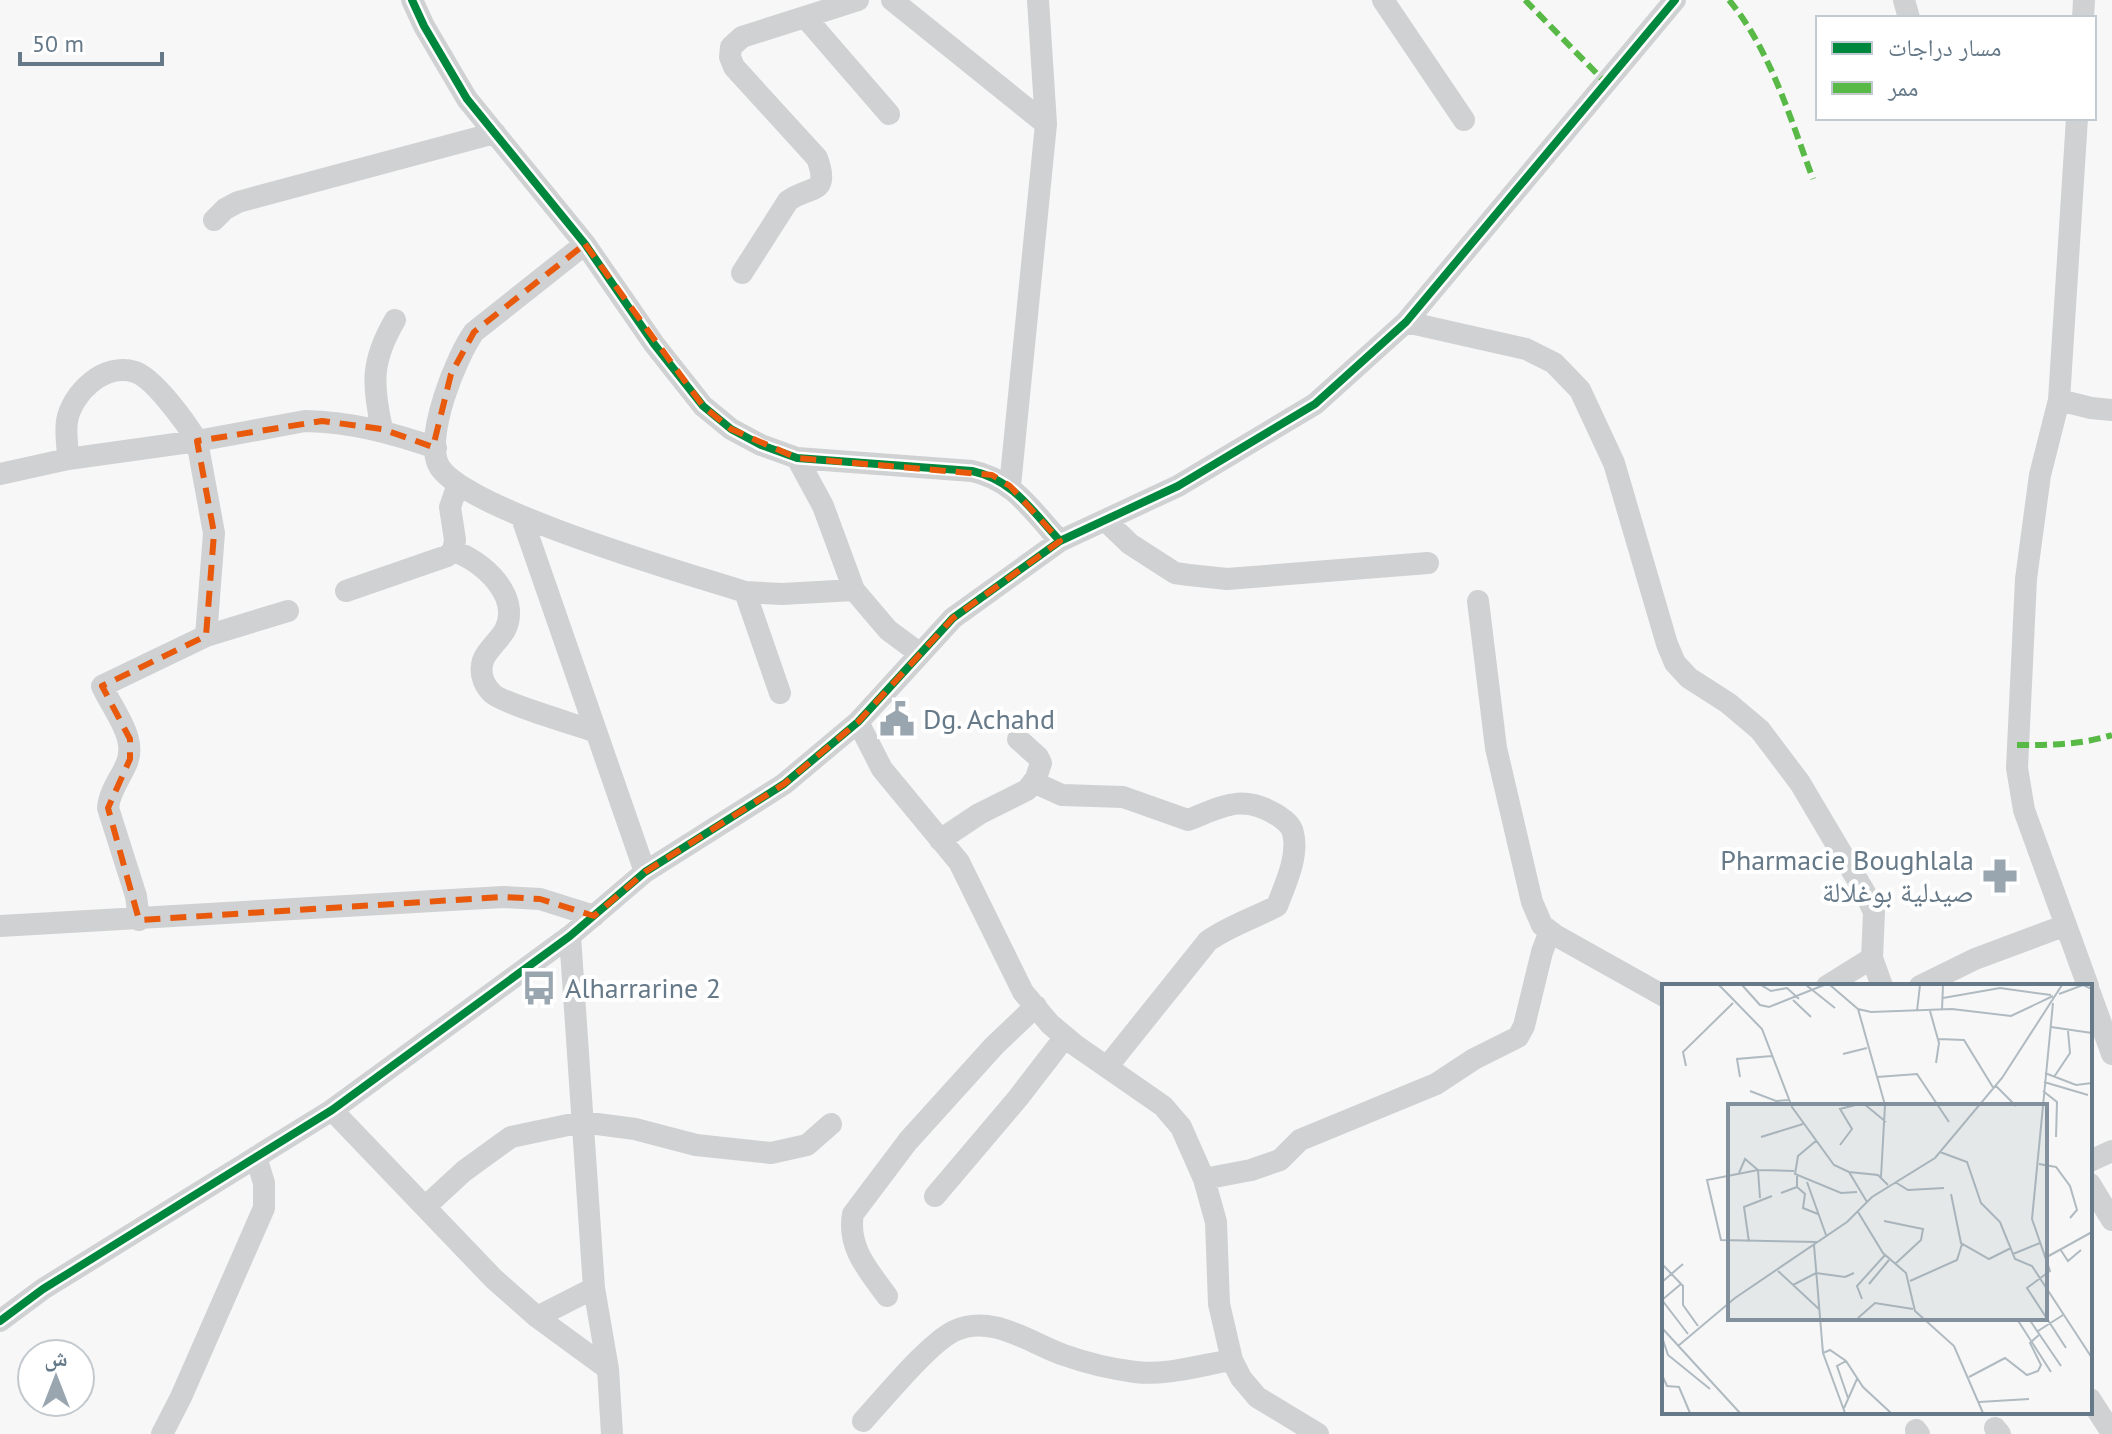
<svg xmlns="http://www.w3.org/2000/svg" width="2112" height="1434" viewBox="0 0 2112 1434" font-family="'PT Sans','Noto Naskh Arabic',sans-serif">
<rect width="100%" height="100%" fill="#f7f7f7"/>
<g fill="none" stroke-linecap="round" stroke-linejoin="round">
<path stroke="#cfd1d2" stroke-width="22" d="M412,0L424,26L467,99L585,244L654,344L703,406L731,429L761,445L797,458L972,471C1014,480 1032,511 1060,541
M892,0L1046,124
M1383,0L1464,120
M1904,0L1909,18
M805,17L889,114
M2083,18L2084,0
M2077,118L2059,400L2040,475L2026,579L2017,768L2024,810L2088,986
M214,220L225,209L238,202L495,133
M585,244L474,332C456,357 425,435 438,464C457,508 692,575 745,592L782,594L854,590
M742,273L788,201C809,185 831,196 817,158L734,67L730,57L731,47L742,37L858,0
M1406,322L1526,349L1554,363L1580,390L1614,463L1667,644L1675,663L1689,678L1728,703L1760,730L1800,783L1864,891L1874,912L1872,958L1882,986
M2059,400L2091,408L2112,410
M382,429C372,384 371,361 395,320
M797,458L823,506L854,590L888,630L919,653
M0,474L68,459L197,441C187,424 154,378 135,372C104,362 72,393 67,421C65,433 68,447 68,459
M1010,486L1046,124L1038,0
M522,518L645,872
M1105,520L1130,544L1175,573L1189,575L1227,579L1428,563
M453,551C482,560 522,596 505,630C499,641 483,653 482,665C480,676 485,686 492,693C499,702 580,726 596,732
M346,591L447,556L453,551L455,540L450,507L458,484
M745,592L780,693
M1478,601L1496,748L1532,902L1542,925L1555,935L1664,996
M206,636L214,533L197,441L305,421C352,422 392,433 436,448
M858,722L882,769L959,862L1023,992L1050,1024L1075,1045L1163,1106L1181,1127L1204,1179L1216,1222L1219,1304L1232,1360L1241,1378L1257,1397L1318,1434
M1033,782L1062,795L1123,797L1188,820C1222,807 1241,793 1277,815C1284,820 1291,824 1293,833C1299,856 1285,885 1277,906C1254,918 1229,926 1208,941L1107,1067
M940,840L979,814L1027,790L1036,778L1041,763L1038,757L1018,739
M139,920L136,896L108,808C109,793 119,780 125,767C140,740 113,711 102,686L206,636L288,611
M0,926L503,897L540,899L594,916
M570,936L594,1288L608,1369L612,1434
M1827,986L1872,958
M1920,986L1975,959L2066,925
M2090,993L2112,1054
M332,1110L494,1279L537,1317L608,1369
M2090,1161L2112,1151
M1204,1179L1251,1170L1280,1160L1300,1140L1436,1084L1474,1059L1518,1037L1524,1026L1542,952L1550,931
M2090,1184L2112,1220
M935,1196L1018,1098L1065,1037
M425,1207L464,1171L511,1137L582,1122L635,1129L696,1145L771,1153L807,1145L831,1124
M887,1296C868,1270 847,1247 853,1214L908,1141L994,1046L1036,1006
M537,1317L594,1288
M0,1321L43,1289L332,1110L570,936L645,872L784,784L858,722L953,618L1060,541L1178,486L1315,404L1406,322L1675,0
M2090,1399L2112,1433
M863,1421C884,1398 928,1344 954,1331C991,1313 1030,1343 1064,1355C1086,1363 1113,1369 1135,1372C1166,1376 1201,1365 1232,1360
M1995,1428L2000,1434
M1916,1430L1919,1434
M162,1434L181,1397L264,1208V1183L256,1157"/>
<path stroke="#58b947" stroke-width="6" stroke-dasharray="12 6" stroke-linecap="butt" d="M1525,0L1605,82
M1729,0C1771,51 1790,118 1813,179
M2017,745C2050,745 2080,745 2112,735"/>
<g stroke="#fff" stroke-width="13">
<path id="cycleway" d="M412,0L424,26L467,99L585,244L654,344L703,406L731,429L761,445L797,458L972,471C1014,480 1032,511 1060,541
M0,1321L43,1289L332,1110L570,936L645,872L784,784L858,722L953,618L1060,541L1178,486L1315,404L1406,322L1675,0"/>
</g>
<use href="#cycleway" stroke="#00873e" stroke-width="8"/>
</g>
<path fill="none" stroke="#e8590c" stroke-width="6" stroke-dasharray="16 10" stroke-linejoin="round" d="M585,244L703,406L731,429L797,458L992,475L1010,486L1060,541L953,618L858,722L784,784L645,872L594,916L540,899L503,897L139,920L108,808L130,759V739L102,686L206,636L214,533L197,441L322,421L382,429L433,447L451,374L474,332Z"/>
<defs>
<g id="civic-bare" transform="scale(2.76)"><path d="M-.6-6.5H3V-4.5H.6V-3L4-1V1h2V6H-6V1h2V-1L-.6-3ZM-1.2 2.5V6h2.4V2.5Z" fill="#99a5af" stroke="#fff" stroke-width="2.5" paint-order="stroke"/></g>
<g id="pharmacy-bare" transform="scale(2.76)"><path d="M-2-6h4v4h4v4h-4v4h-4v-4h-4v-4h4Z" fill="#99a5af" stroke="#fff" stroke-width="2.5" paint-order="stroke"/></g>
<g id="bus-bare" transform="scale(2.76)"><path d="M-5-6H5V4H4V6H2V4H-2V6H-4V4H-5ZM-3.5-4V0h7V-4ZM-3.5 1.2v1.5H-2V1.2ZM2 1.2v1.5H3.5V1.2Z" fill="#99a5af" stroke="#fff" stroke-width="2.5" paint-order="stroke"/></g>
</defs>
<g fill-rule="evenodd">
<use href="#civic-bare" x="897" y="719"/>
<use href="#pharmacy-bare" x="2000" y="876"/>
<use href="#bus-bare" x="539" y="988"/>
</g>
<g text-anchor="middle" stroke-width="8" stroke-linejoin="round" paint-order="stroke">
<g font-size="28" fill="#667988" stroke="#fff" text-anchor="start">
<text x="923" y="729">Dg. Achahd</text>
<text x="1974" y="870" text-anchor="end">Pharmacie Boughlala<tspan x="1974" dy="32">صيدلية بوغلالة</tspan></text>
<text x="565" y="998">Alharrarine 2</text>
</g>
</g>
<g transform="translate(1662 984)">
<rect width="430" height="430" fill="#f7f7f7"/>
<path fill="none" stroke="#b0bac1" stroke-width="2" d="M57,1L100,45L130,123L172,181L187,188L216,191L226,201M80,1L98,21L107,23L162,1M99,1L109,7L125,4L137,15M144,1L173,24M168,1L196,25L209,28L290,25L349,32L391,12M397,10L421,1L430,5M281,14L338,4L389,11M131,16L149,33M391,19L370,235L388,287L365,304L404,364M196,25L223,121L219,193M280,26L281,1M255,27L258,1M268,27L277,59L274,79M389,43L430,49M276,55L302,56L332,105M181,70L205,64M24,82L21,68L71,19M383,89L414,101L430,99M78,93L75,75L110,72M215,93L255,90L287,138M392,93L408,69L406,47M382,98L426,111M334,102L354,122M88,107L114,117L127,116M381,107L395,118L394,153M99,153L141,140M155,156L136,172L133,190L179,209L195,208M178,161L190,145L178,125L201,119L224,138M278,168L305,178L319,219L338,238L353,275L370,282L430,374M377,180L394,183L408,202L415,226L408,234M96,186L45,196L59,256L156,258M187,188L205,218M77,189L83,175L96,186M145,198L164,251M233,198L246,206L282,204M135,203L143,210L141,224L156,230M119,209L135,203V192M289,210L299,259L327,275L349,264M98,214L96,186L132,187M196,228L221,269L244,289L253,327L292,362L321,429M222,237L261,245L259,256L233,280M87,258L82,223L110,212M152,261L161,369L183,429M398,265L406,277L419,266M351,270L378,259M383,274L430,248M0,280L21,302V321L36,342M116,287L158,326M248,297L295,276L300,260M0,298L21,280M207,300L227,276M131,301L154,289L183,293L192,289M200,315L195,302L223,271M0,316L26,350M0,316L19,300M196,334L213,319L251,325M355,335L389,388M367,335L399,382M0,344L78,429M376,347L401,331M0,353L6,371L48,405M16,362L73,314L185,238L210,213L273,174L340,94L400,1M161,369L168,366L184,377L201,403L229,429M184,377L175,382L186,414M0,391L5,402L17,403L28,429M307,393L343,374L365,391L376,387L379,381L368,359L378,350M317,418L367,415M182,424L195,395"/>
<path fill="#82919d" fill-opacity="0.15" stroke="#82919d" stroke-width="4" d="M66,120H385V336H66Z"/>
<rect width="430" height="430" fill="none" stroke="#667988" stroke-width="4"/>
</g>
<rect x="1816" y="16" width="280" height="104" fill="#ffffff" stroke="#c2c9cf" stroke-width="2"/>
<rect x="1832" y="42" width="40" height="12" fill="#00873e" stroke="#c2c9cf" stroke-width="2"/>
<text x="1888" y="56" font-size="24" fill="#667988">مسار دراجات</text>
<rect x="1832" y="82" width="40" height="12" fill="#58b947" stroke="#c2c9cf" stroke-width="2"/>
<text x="1888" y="96" font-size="24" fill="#667988">ممر</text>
<g transform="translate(56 1378)"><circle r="38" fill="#ffffff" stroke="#c2c9cf" stroke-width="2"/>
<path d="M0-6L14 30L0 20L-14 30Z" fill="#99a5af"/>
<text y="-12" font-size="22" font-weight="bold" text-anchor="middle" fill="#667988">ش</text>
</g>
<path d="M20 52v12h142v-12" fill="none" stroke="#667988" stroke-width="4"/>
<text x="32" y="52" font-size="24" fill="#667988" stroke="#ffffff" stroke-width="6" paint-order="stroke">50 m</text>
</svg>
